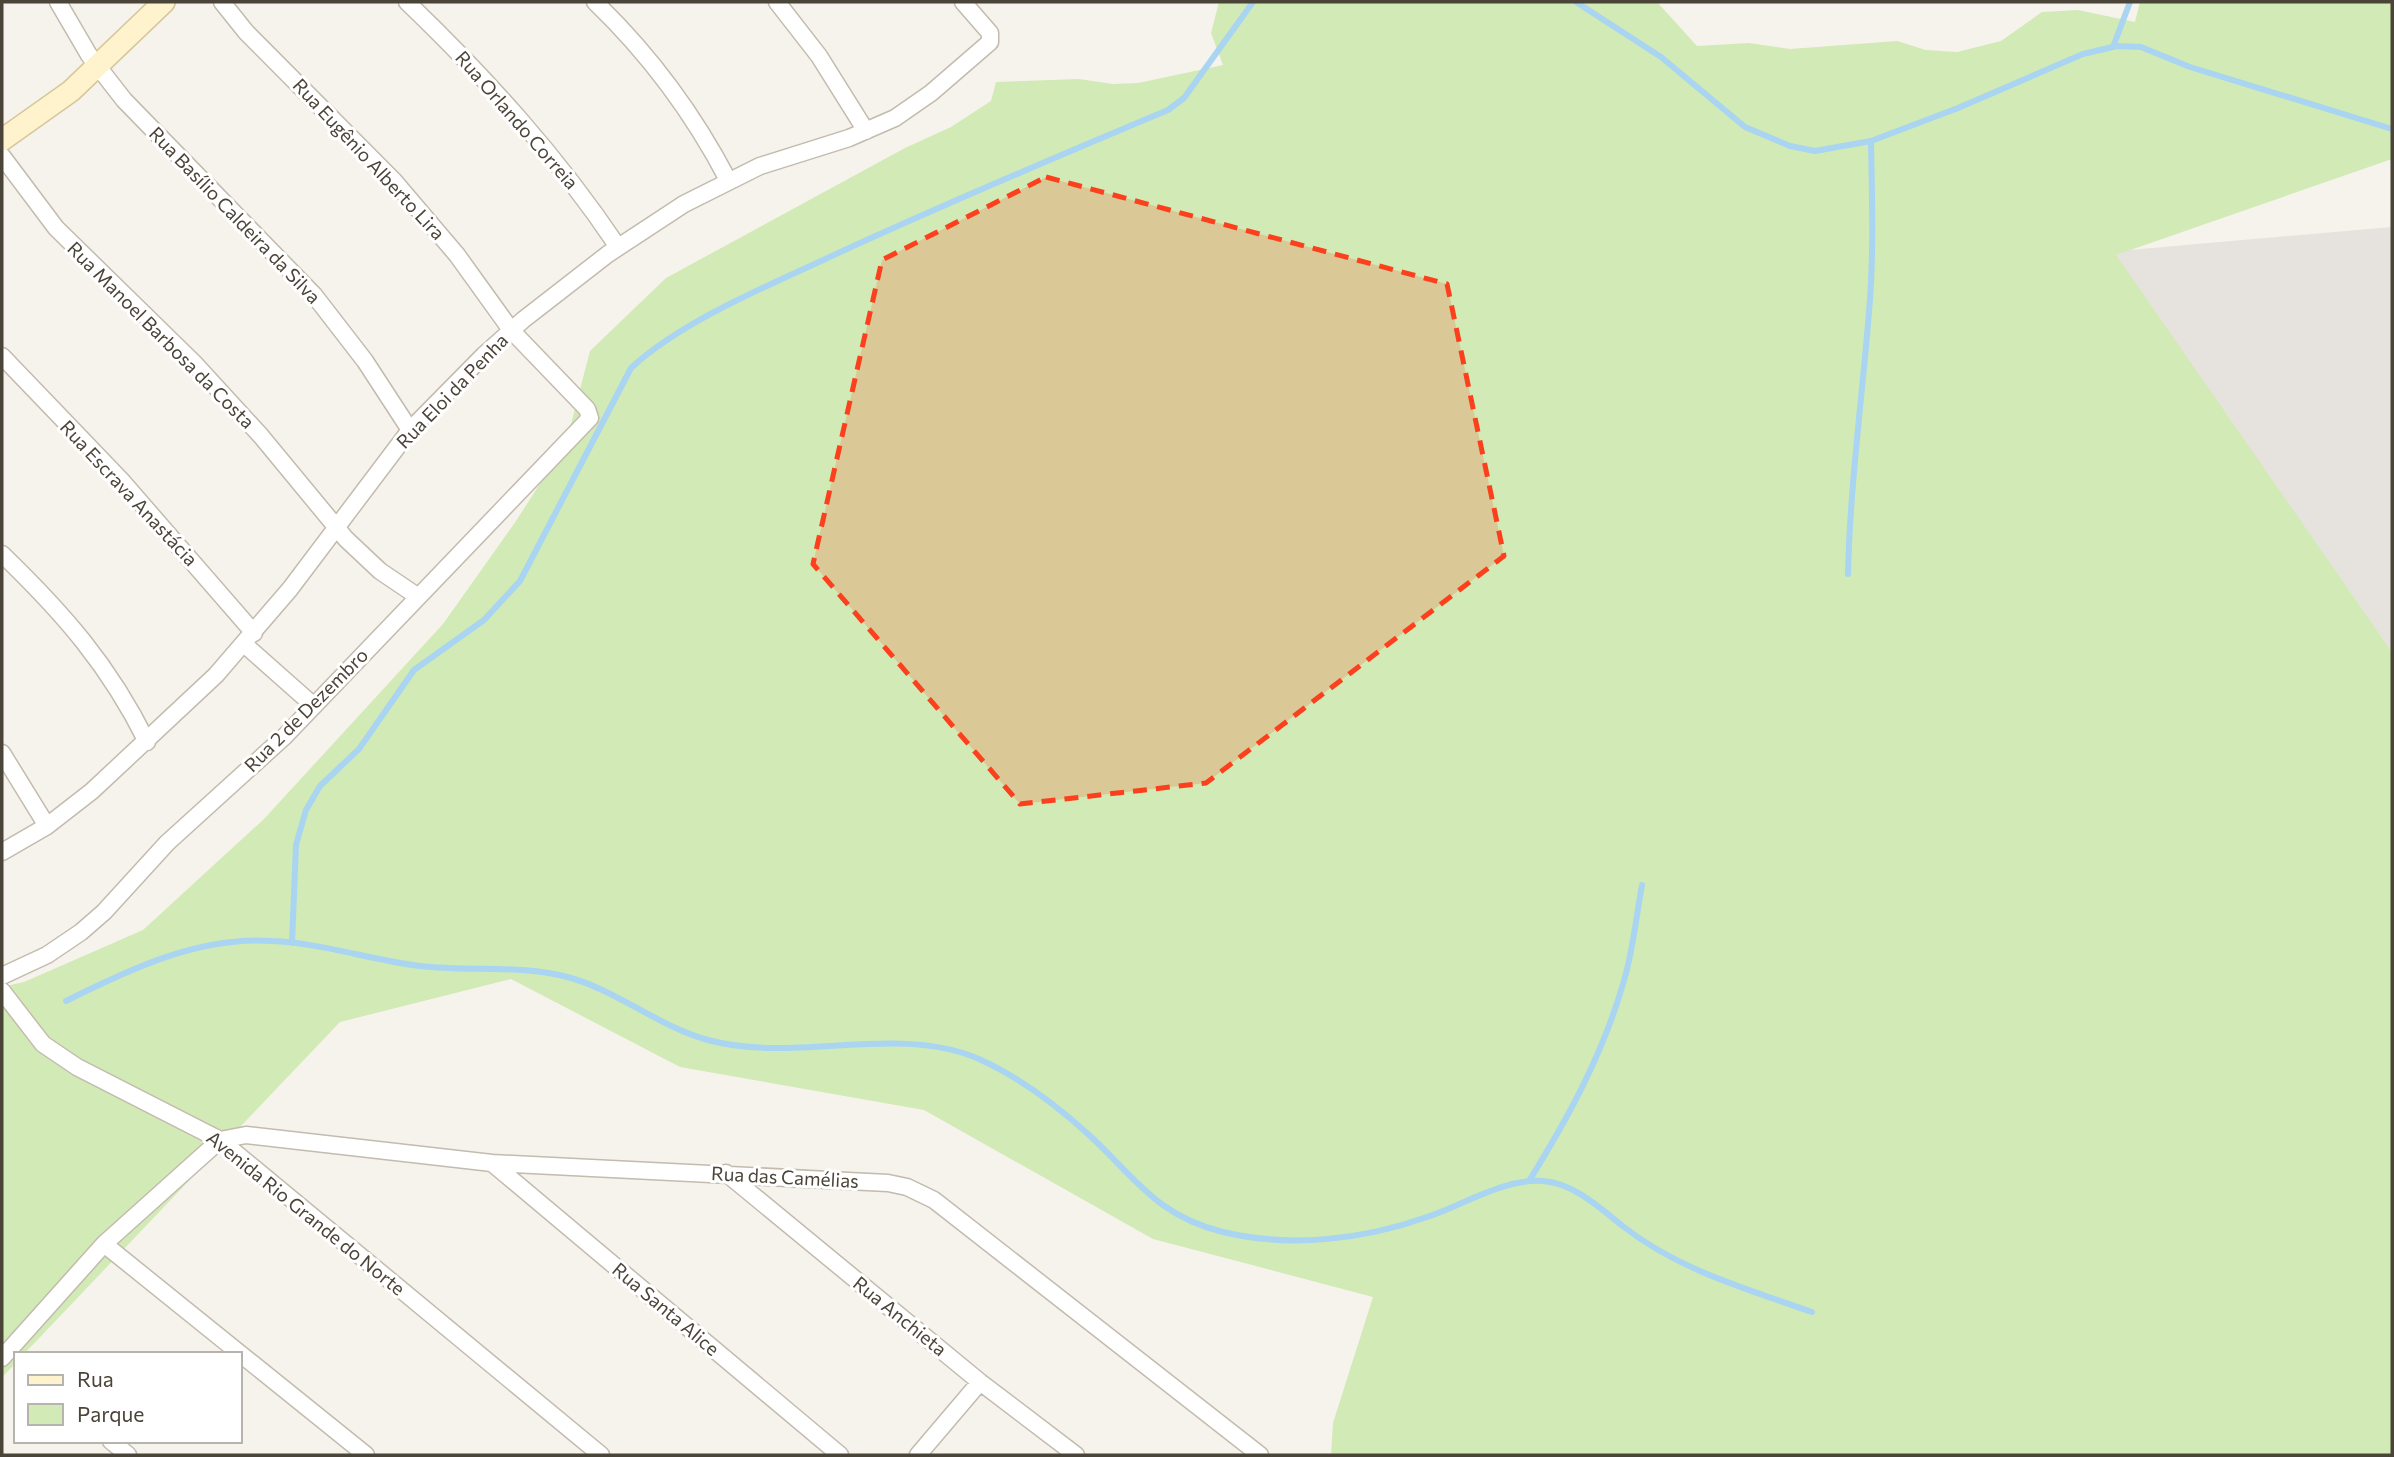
<svg xmlns="http://www.w3.org/2000/svg" width="2394" height="1457" viewBox="0 0 2394 1457" font-family="Commissioner,sans-serif">
<rect width="100%" height="100%" fill="#f6f3ec"/>
<path fill="#e6e2dd" d="M2392,227V652L2115,255L2129,250Z"/>
<path fill="#d2eab5" d="M1219,2H1657L1697,46L1749,43L1790,49L1897,41L1926,50L1957,52L2001,41L2042,12L2078,10L2135,22L2140,2H2392V159L2116,255L2392,652V1455H1331L1333,1423L1373,1297L1153,1239L924,1110L680,1067L511,979L340,1022L24,1354H16V1363L2,1377V987L24,982L143,930L264,819L443,624L516,521L566,443L590,351L666,278L905,148L951,127L991,101L996,82L1079,79L1113,84L1138,83L1223,65L1211,33Z"/>
<g fill="none" stroke-linecap="round" stroke-linejoin="round">
<path stroke="#a9d4f2" stroke-width="6" d="M1576,2L1661,57L1745,127L1790,146L1815,151L1871,141L1958,108L2083,54L2117,46L2141,47L2190,67L2392,129
M2113,47L2130,2
M1848,574C1850,486 1862,399 1869,312C1874,255 1872,198 1871,141
M292,943L296,845L306,810L320,786L359,749L414,670L484,620L520,581L631,368C680,323 760,289 821,261C935,208 1051,159 1168,110L1184,98L1253,2
M66,1001C130,969 199,936 272,941C321,943 371,960 420,966C470,972 523,964 571,978C619,992 660,1027 708,1040C795,1064 897,1023 979,1059C1019,1077 1056,1105 1088,1134C1134,1176 1156,1216 1223,1232C1290,1248 1362,1240 1427,1217C1463,1205 1505,1178 1543,1181C1574,1183 1601,1209 1624,1227C1679,1270 1747,1289 1812,1312
M1529,1181C1568,1118 1602,1056 1623,984C1633,952 1636,917 1642,885"/>
<g stroke="#c2bbae" stroke-width="19">
<path id="street" d="M58,2L89,55L124,100L314,295L365,361L410,430
M407,2C486,78 557,156 618,247
M595,2C649,54 693,113 728,180
M777,2L819,56L866,131
M2,156L56,228L194,363L261,436L346,539L380,571L417,596
M2,356L121,480L254,633
M2,554C63,613 109,665 147,742
M244,644L314,706
M2,753L47,826
M2,852L47,826L92,791L216,675L290,589L410,430L484,355L523,320L608,254L684,204L760,166L849,138L895,118L931,93L990,42V33L963,2
M2,976L47,955L81,932L104,912L167,843L285,736L590,418L587,409L511,330L457,255L394,181L246,32L222,2
M2,991L43,1044L77,1067L220,1140L601,1455
M492,1163L840,1455
M726,1173L980,1382L1076,1455
M104,1244L366,1455
M2,1358L104,1244L220,1140L246,1135L492,1163L888,1183L907,1187L934,1200L1260,1455
M111,1441L128,1455
M918,1455L980,1382"/>
</g>
<g stroke="#d6c79b" stroke-width="24">
<path id="secondary" d="M2,140L71,91L164,2"/>
</g>
<use href="#street" stroke="#fff" stroke-width="16"/>
<use href="#secondary" stroke="#fff3cd" stroke-width="21"/>
</g>
<path fill="#fc3f1d" fill-opacity="0.2" stroke="#fc3f1d" stroke-width="5" stroke-dasharray="14 9" stroke-linejoin="round" d="M1046,177L1447,284L1504,556L1206,783L1020,804L813,564L882,260Z"/>
<g text-anchor="middle" stroke-width="6" stroke-linejoin="round" paint-order="stroke">
<g font-size="19" fill="#4b4439" stroke="#fff">
<text transform="translate(517 120) rotate(49)" y="7">Rua Orlando Correia</text>
<text transform="translate(369 159) rotate(47)" y="7">Rua Eugênio Alberto Lira</text>
<text transform="translate(235 215) rotate(46)" y="7">Rua Basílio Caldeira da Silva</text>
<text transform="translate(161 335) rotate(45)" y="7">Rua Manoel Barbosa da Costa</text>
<text transform="translate(452 391) rotate(-46)" y="7">Rua Eloi da Penha</text>
<text transform="translate(129 493) rotate(47)" y="7">Rua Escrava Anastácia</text>
<text transform="translate(306 710) rotate(-45)" y="7">Rua 2 de Dezembro</text>
<text transform="translate(785 1177) rotate(3)" y="7">Rua das Camélias</text>
<text transform="translate(306 1213) rotate(39)" y="7">Avenida Rio Grande do Norte</text>
<text transform="translate(666 1309) rotate(40)" y="7">Rua Santa Alice</text>
<text transform="translate(900 1316) rotate(39)" y="7">Rua Anchieta</text>
</g>
</g>
<rect width="2394" height="1457" fill="none" stroke="#4b4439" stroke-width="7"/>
<rect x="14" y="1352" width="228" height="91" fill="#ffffff" stroke="#b7b4b0" stroke-width="2"/>
<rect x="28" y="1375" width="35" height="10" fill="#fff3cd" stroke="#b7b4b0" stroke-width="2"/>
<text x="77" y="1387" font-size="21" fill="#4b4439">Rua</text>
<rect x="28" y="1404" width="35" height="21" fill="#d2eab5" stroke="#b7b4b0" stroke-width="2"/>
<text x="77" y="1422" font-size="21" fill="#4b4439">Parque</text>
</svg>
